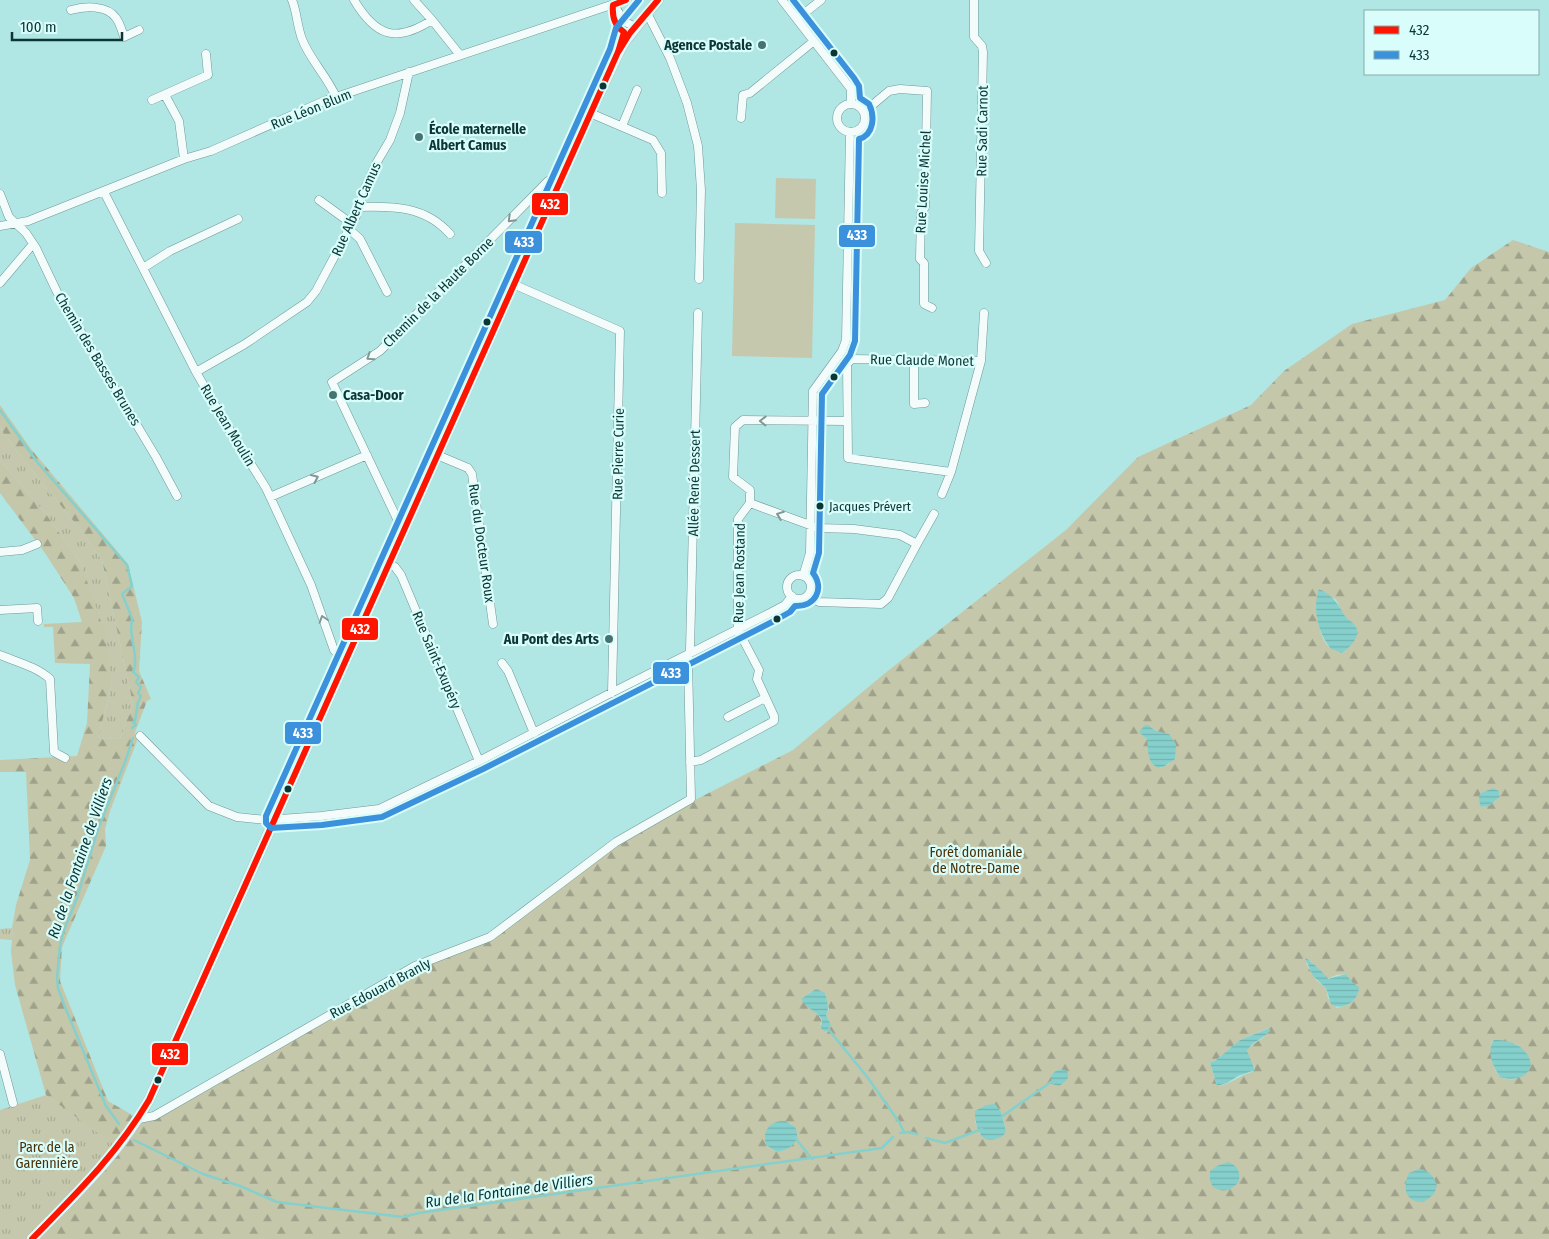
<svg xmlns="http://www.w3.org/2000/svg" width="1549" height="1239" viewBox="0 0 1549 1239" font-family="'Fira Sans Condensed',sans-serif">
<defs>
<pattern id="grass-tufts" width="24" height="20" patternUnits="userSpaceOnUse" patternTransform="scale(1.25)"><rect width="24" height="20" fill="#c6c8ad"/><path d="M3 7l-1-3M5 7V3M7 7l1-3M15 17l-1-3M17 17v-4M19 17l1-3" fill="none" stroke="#a9ac95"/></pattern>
<pattern id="forest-firs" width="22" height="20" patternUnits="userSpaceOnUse" patternTransform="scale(1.25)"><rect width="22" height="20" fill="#c5c7aa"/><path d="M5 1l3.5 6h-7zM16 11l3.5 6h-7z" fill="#9ea28b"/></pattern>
<pattern id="water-rules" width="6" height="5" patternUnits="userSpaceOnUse" patternTransform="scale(1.25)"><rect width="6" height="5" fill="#85d0cc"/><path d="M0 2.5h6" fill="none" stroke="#72b3b0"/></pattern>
</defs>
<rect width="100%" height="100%" fill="#b0e6e3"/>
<path fill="url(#grass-tufts)" d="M0,428L23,459L80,529L102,560L133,704L120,739L98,738L112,683L81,564L48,517L0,460Z
M13,928L12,939H0V929Z
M46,1095L118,1147L32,1239H0V1110Z"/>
<path fill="url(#forest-firs)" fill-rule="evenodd" d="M1513,240L1549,252V1239H32L117,1147L46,1095L15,985L11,952L12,940H0L12,939L13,928L0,929L12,928L16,905L30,860L26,772H0V760L77,756L87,723L90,664L55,663L53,627H44V624L82,622L74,598L45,553L0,493V460L48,517L81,564L105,633L112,683L98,738L120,739L133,704L102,560L80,529L23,459L0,428V405L31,449L128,564L142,622L139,671L151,699L147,701L135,732L137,741L110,811L105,829L106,846L62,947L60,981L108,1101L139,1119L154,1118L416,969L490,939L615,841L793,750L884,674L1066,530L1138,457L1251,405L1284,371L1352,324L1445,300L1471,268ZM1334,598L1337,601L1343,615L1356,626L1352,644L1343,653C1338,651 1331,649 1328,646C1319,636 1318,619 1316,607ZM1151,727L1156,731L1170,763L1163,767L1158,768L1147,739L1141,733ZM1493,788L1499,791L1500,797L1490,805L1483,807L1481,793ZM1311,961C1316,969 1323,971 1327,979L1336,975L1346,974L1352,982L1348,1005L1337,1008L1328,998L1326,988L1316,980L1306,963ZM811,992L825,993L829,1009L826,1015L830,1023L820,1025L822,1021L820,1017L801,1000ZM1269,1028L1264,1037L1248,1048L1247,1052L1248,1056L1255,1068L1252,1072C1240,1075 1230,1085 1217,1086L1210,1062L1215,1061L1240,1040ZM1492,1042L1516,1044L1527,1053L1516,1079C1512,1079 1507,1080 1503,1078C1492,1074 1490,1052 1492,1042ZM1001,1112L1006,1131L980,1135L975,1121ZM786,1121L795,1127L787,1149L777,1152L766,1145Z"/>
<path fill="#c6c8ad" d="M776,178L816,179L815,219L775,218Z
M735,223L815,225L812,358L732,356Z"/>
<path fill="url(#water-rules)" d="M1319,589C1331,594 1337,602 1343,613C1345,618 1350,620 1354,624C1363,634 1351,647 1342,653L1331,649C1318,633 1312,609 1319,589Z
M1145,725H1148L1156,731L1169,734L1176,744L1175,759L1163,767L1158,768C1146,761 1149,751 1147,739L1139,732Z
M1493,788L1499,791L1500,797C1493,801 1490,809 1480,806L1479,796L1481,793Z
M1305,958C1309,959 1325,974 1328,979L1346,974L1352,982L1359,987C1359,1001 1342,1012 1331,1004L1326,988L1313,976Z
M816,989L825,993C827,1001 830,1008 826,1015L831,1025L827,1031H824L821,1028C821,1026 822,1023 822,1020C821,1014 805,1008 801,999Z
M1270,1028V1031C1263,1039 1251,1042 1247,1051L1255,1070L1238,1076L1227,1083L1217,1086L1210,1062L1215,1061L1240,1040Z
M1494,1040C1510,1039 1529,1047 1531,1065C1527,1079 1512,1081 1500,1077C1493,1067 1486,1051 1494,1040Z
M1065,1070L1068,1073C1070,1079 1064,1083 1059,1086L1052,1084C1049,1074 1055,1069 1065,1070Z
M995,1104L1001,1112L1006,1131C1004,1136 1001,1137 996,1139C979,1145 975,1124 975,1111L986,1105Z
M780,1121H786L795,1127C802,1141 790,1150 777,1152L766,1145C763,1132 767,1124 780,1121Z
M1228,1162C1238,1166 1240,1171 1239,1181C1232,1191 1223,1193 1213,1187L1210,1180V1171L1217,1166Z
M1419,1169C1429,1170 1434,1176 1437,1186L1434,1194L1424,1202C1405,1203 1402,1188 1409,1173Z"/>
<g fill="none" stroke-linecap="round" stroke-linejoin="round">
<path stroke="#85d0cc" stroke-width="2.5" d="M0,410L38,463L127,565L132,586L122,594L132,618L131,630L135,656V666L133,672L139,677L136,682L141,687L138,693L141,696L138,702L135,721L133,722L136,725L132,728
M829,1030L868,1078L899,1122L904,1132
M1001,1117L1051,1082
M119,1124L106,1106L65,1007L58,988L57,977L60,946L63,933L77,898L98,829L125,762L133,738
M900,1133L908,1132L917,1134
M926,1138L945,1143L982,1129
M796,1139L812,1159
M134,1140L203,1174L240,1186L277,1202L403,1217L419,1213L882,1148L893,1137"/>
<g stroke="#719897" stroke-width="9">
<path id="minor" d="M292,0C297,12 297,26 302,39C310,60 327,76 336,97
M354,0C376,37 396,43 432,20L460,55
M414,0L432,20
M782,0L851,89V104
M974,0V37L982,46L983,52L979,251L986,263
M613,5C611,16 615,22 620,30L630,33
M613,5C619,10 619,15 623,20C626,23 632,25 636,27
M71,10C85,6 107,5 116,18C120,23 122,31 124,37L139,30
M647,13L670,58L687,103L698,146L701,190L699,279
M797,19L821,0
M165,95L179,121L184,159
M152,100L208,75L206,54
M837 118a14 14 0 1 1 28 0a14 14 0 1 1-28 0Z
M864,112L889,91L900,89L927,91L925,207L921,213L920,259L924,263V304L932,308
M590,113L653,140L661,153L662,193
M741,118L743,95L750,93L814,41
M622,126L637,90
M104,192L196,372L229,429L266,488L311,585L334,650L344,661
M0,194L9,217L26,233L36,248L57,292L156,457L177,496
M319,200L352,224
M359,207C394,206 425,206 450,234
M0,226L28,221L184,159L211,151L324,101L626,0
M349,229L360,239L387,292
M143,268L170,251L238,219
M0,283L33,244
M513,284L620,331L612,693
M914,360V404L925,403
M981,361L984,313
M196,372L245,344L307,302L316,291L356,216L365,188L377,162L390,140L400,113L409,72
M437,455L468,468L472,474L493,624
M942,494L951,472L981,361L852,359L847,364L848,458L951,472
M270,497L367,455
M750,503L818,528L854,529L900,535L917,544L888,598L881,604L819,602L807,596
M404,529L399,523L332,382L380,351L548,181L561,178
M917,544L934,514
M0,552L22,550L37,544
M388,563L395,567L401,575L479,761
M787 587a12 12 0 1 1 24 0a12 12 0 1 1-24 0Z
M803,576L810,553L813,391L842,351L846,340L850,132
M0,610L37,608L38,621
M0,655C17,662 37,667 50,679L54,752L65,758
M502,663L508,671L534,733
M728,717L765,698
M140,736L209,806L237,817L267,820L321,816L379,809L479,761L605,696L770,613L785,605L792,596
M690,762L701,760L774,721V716L757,679L759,670L738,630V519L750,503V490L733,477L735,427L743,420L847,421
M0,1054L13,1103
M139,1119L154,1116L415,966L490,937L616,842L691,799L688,661L690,650L698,313"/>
</g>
<g stroke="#a9c6c5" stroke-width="11">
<path id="major" d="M32,1239C74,1196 120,1154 149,1100L590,113L623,44L658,0"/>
</g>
<use href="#minor" stroke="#f3fbfb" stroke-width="8"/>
<use href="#major" stroke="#e6f0f3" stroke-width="10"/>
<g stroke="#d9fdfb" stroke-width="10">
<path id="bus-1" d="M617,54L630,33L658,0
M32,1239C75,1195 118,1153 149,1100L618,52L624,32C614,26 612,16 613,5L626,0"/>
</g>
<g stroke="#d9fdfb" stroke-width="10">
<path id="bus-2" d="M639,0L616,28L610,49L266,816V823L271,828L322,825L382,817L483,769L774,621L790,612L795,606C815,607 825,589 813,573L819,553L822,394L850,355L855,341L859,139C874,135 875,116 869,104L860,98L859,86L854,78L793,0"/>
</g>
<use href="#bus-1" stroke="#ff1400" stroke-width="6"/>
<use href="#bus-2" stroke="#3c91dc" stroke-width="6"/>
</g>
<defs><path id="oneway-chevron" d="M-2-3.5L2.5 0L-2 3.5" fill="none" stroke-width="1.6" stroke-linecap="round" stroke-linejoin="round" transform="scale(1.25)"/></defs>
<g stroke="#7e9898">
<use href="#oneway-chevron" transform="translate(511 219) rotate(135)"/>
<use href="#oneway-chevron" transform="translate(370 357) rotate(147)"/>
<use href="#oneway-chevron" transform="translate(763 421) rotate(-179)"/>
<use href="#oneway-chevron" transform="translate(315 478) rotate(-24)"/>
<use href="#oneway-chevron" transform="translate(780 515) rotate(-159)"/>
<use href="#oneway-chevron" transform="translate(323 619) rotate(-108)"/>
</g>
<g fill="#447472" stroke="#d9fdfb" stroke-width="2">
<circle cx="762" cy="45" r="5"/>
<circle cx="419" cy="137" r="5"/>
<circle cx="333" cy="395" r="5"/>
<circle cx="609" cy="639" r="5"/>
</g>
<g fill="#0a3635" stroke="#d9fdfb" stroke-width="2">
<circle cx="834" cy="53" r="4.5"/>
<circle cx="603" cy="86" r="4.5"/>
<circle cx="487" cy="322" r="4.5"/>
<circle cx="834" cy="377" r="4.5"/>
<circle cx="820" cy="506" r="4.5"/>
<circle cx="777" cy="619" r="4.5"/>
<circle cx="288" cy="789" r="4.5"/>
<circle cx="158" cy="1080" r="4.5"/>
</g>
<g text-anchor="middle" stroke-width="4.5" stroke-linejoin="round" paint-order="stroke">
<g font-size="13" fill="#0a3635" stroke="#d9fdfb" text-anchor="start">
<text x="829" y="511">Jacques Prévert</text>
</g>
<g font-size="14" font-weight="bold" fill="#0a3635" stroke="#d9fdfb" text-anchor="end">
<text x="752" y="50">Agence Postale</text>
<text x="429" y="134" text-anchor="start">École maternelle<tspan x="429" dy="16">Albert Camus</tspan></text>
<text x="343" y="400" text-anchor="start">Casa-Door</text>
<text x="599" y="644">Au Pont des Arts</text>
</g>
<g font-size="14" fill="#0a3635" stroke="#d9fdfb">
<text transform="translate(311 109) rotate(-22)" y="5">Rue Léon Blum</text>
<text transform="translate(982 131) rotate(-89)" y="5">Rue Sadi Carnot</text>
<text transform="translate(923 182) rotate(-87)" y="5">Rue Louise Michel</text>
<text transform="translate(356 209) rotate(-66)" y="5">Rue Albert Camus</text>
<text transform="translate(438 292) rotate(-45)" y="5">Chemin de la Haute Borne</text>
<text transform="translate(98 359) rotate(59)" y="5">Chemin des Basses Brunes</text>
<text transform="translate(922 360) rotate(1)" y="5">Rue Claude Monet</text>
<text transform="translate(228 425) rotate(59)" y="5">Rue Jean Moulin</text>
<text transform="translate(618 454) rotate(-89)" y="5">Rue Pierre Curie</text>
<text transform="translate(694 483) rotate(-89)" y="5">Allée René Dessert</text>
<text transform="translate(482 543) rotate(82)" y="5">Rue du Docteur Roux</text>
<text transform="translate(739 573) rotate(-89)" y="5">Rue Jean Rostand</text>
<text transform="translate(437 660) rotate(67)" y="5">Rue Saint-Exupéry</text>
<text transform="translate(380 988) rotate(-28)" y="5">Rue Edouard Branly</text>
</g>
<g font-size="14" fill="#4b2f05" stroke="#d9fdfb">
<text x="976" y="857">Forêt domaniale<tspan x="976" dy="16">de Notre-Dame</tspan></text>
<text x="47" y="1152">Parc de la<tspan x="47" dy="16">Garennière</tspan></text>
</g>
<g font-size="15" font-style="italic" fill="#0b3433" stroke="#d9fdfb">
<text transform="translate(80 858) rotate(-71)" y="5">Ru de la Fontaine de Villiers</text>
<text transform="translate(509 1191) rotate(-8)" y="5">Ru de la Fontaine de Villiers</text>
</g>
</g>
<g stroke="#d9fdfb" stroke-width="2">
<rect x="531" y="192" width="38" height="24" rx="5" fill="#ff1400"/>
<rect x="838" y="224" width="38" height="24" rx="5" fill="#3c91dc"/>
<rect x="504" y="230" width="39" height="24" rx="5" fill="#3c91dc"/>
<rect x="341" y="617" width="38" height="24" rx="5" fill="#ff1400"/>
<rect x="652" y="661" width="38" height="24" rx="5" fill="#3c91dc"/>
<rect x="284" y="721" width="38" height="24" rx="5" fill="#3c91dc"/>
<rect x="151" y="1042" width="38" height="24" rx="5" fill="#ff1400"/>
</g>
<g font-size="14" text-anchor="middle" font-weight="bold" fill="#fff">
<text x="550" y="209">432</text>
<text x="857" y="240">433</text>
<text x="524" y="247">433</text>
<text x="360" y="634">432</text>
<text x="671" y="678">433</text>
<text x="303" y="738">433</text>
<text x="170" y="1059">432</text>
</g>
<rect x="1364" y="10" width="175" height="65" fill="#d9fdfb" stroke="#86adac"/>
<rect x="1374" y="26" width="25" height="8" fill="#ff1400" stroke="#86adac"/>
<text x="1409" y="35" font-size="15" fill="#0a3635">432</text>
<rect x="1374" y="51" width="25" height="8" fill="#3c91dc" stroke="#86adac"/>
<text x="1409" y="60" font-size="15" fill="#0a3635">433</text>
<path d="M12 32v8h110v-8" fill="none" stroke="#0a3635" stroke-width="2.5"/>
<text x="20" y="32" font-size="15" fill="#0a3635" stroke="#d9fdfb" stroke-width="4" paint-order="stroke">100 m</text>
</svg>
